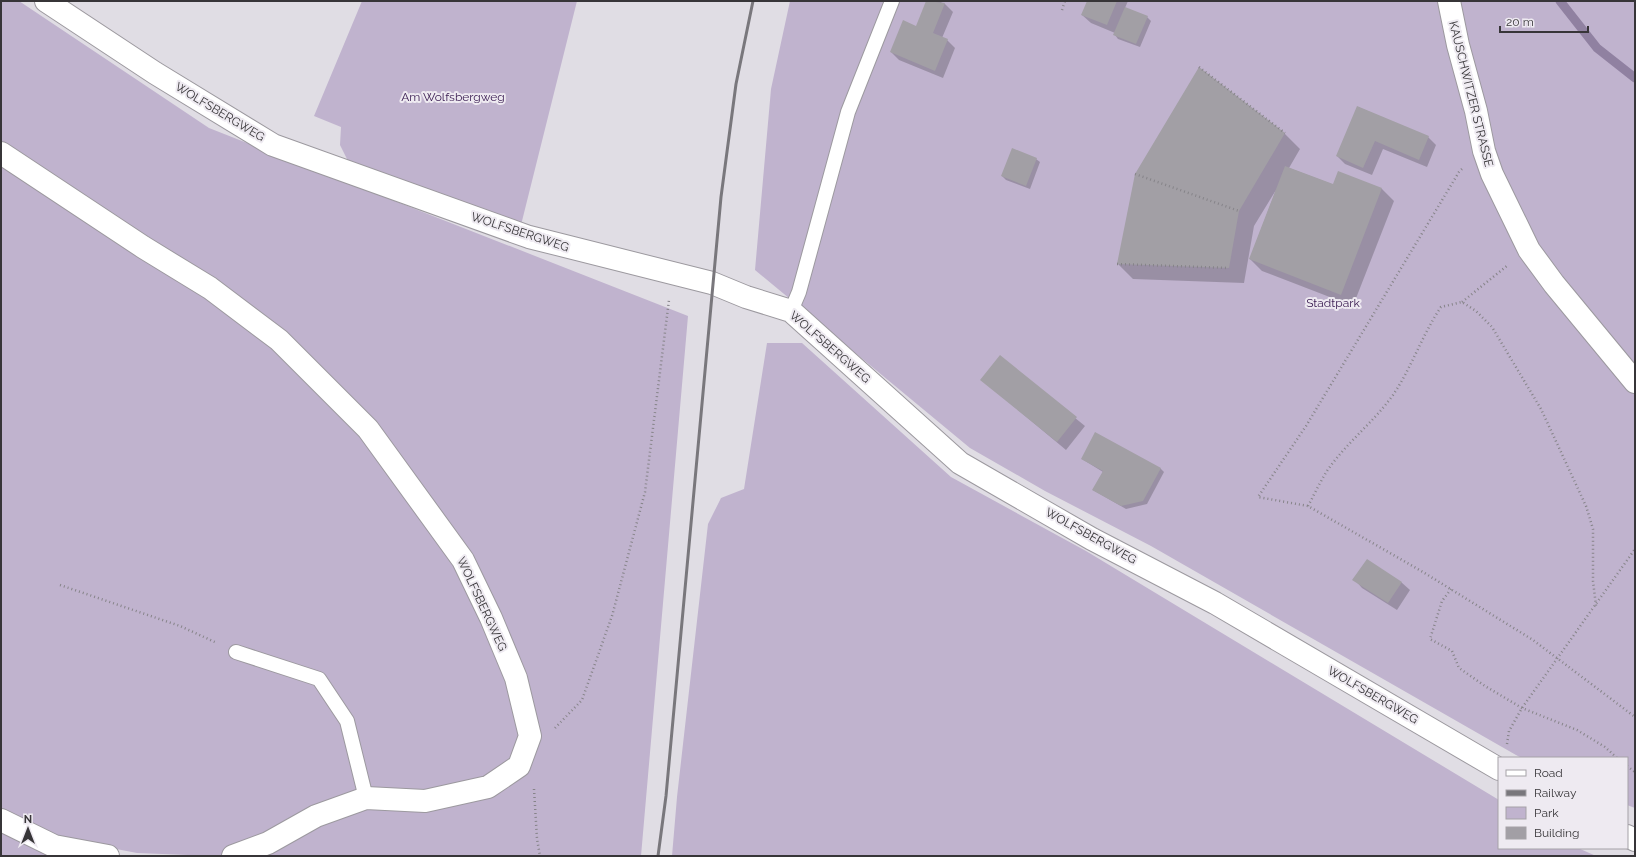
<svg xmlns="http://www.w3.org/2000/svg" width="1636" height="857" viewBox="0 0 1636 857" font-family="Raleway,sans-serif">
<rect width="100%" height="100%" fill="#e0dde4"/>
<path fill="#c0b3ce" d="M1,1H19L209,128L688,316L641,856H213L137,853L49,836L1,810Z
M362,1H577L521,225L348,161L340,145L341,127L314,116Z
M790,1H1635V808L1627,805V758H1522L1516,755L1151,546L1045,491L970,448L755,270L771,89Z
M767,343H802L951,477L1086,551L1499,800V848H1578L1596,856H672L677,797L708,524L721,498L744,489Z
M1,829L71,856H1Z"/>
<path fill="#0003" d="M927,1H938L945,4L953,12L942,38L947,40L955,48L943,78L899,60L891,52L917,27Z
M1088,1H1128L1125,8L1147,17L1151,21L1140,47L1118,39L1115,35V33L1091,23L1082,15Z
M1200,69L1285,134L1300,149L1289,168L1334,185L1382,189L1394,201L1353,306L1262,271L1250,259L1276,190L1254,226L1244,283L1133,279L1118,264Z
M1358,107L1428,137L1436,145L1427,167L1383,149L1372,175L1345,164L1337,156Z
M1036,159L1040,162L1030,189L1006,180L1002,176Z
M1000,357L1085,426L1066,450L982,380Z
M1082,459L1160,468L1164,472L1147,504L1126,509L1093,490L1103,472Z
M1354,579L1401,582L1410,590L1397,610L1362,588Z"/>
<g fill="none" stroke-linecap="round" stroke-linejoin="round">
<path stroke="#9081a1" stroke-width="9" d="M1560,1L1597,48L1635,78"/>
</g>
<path fill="#a29fa5" d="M926,1L945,3L933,33L948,39L935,71L890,52L903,20L916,26Z
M1087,1H1117L1107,25L1081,15Z
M1125,7L1148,16L1136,44L1113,35Z
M1199,67L1285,133L1239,211L1229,268L1117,264L1135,174Z
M1357,106L1429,136L1419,160L1375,141L1363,168L1336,156Z
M1012,148L1037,158L1026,186L1001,176Z
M1285,166L1333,184L1338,171L1382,188L1341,295L1249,259Z
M1000,355L1077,417L1057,442L980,380Z
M1095,432L1161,468L1143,501L1121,506L1092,490L1103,471L1081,459Z
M1367,559L1402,582L1388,603L1352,580Z"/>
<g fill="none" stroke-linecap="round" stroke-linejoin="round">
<g stroke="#9c999f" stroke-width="16">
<path id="service" d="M791,311L799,292L848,112L892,1
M236,652L319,679L347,721L366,798"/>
</g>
<g stroke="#9c999f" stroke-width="24">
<path id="minor" d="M46,1L155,73L273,145L529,237L712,283L746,297L791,311L960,463L1092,539L1215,603L1499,769
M1449,1L1458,45L1476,111L1484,151L1492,174L1529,250L1554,284L1635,382
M1,153L143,247L210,288L279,340L368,429L463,560L491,618L516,678L530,736L519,766L488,787L425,801L366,798L316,816L268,843L233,856
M1,820L54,846L108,856
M1627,836L1635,840"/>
</g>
<path stroke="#868489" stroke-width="2.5" stroke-dasharray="1 3" stroke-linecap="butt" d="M1062,10L1065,1
M1199,67L1285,133
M1462,169L1459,172L1306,426L1258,497L1308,506L1423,572L1533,640L1635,717
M1135,174L1239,211
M1117,264L1229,268
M1462,302L1508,265
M1308,506C1314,495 1320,482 1327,471C1346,443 1373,423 1393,395C1412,367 1422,335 1441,307L1462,302L1476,311L1492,327L1541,409L1586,506L1593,529V581L1596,606
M60,585L180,626L217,643
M1451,589L1442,601L1430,639L1452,651L1459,668L1485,686L1522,708L1577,730L1605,747L1617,758
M555,728L582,700L612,616L645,492L669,300
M1507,744L1509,731L1522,708L1635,549
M1627,766L1635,772
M534,789L537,839L540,856"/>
<use href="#service" stroke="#fff" stroke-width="14"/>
<use href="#minor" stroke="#fff" stroke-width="22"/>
<path stroke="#79777c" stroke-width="3" d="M658,856L666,796L721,197L736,84L753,1"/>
</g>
<g text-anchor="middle" stroke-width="4" stroke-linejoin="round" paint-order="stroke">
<g font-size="12" fill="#373538" stroke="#eeeaf1">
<text transform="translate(1471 94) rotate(76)" y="4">KAUSCHWITZER STRASSE</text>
<text transform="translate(220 112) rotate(31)" y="4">WOLFSBERGWEG</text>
<text transform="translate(520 232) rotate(18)" y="4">WOLFSBERGWEG</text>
<text transform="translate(830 347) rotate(41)" y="4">WOLFSBERGWEG</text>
<text transform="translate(1091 536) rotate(29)" y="4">WOLFSBERGWEG</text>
<text transform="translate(482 604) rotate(65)" y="4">WOLFSBERGWEG</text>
<text transform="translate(1373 695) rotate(30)" y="4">WOLFSBERGWEG</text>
</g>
<g font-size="12" fill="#37194f" stroke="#eeeaf1">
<text x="453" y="101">Am Wolfsbergweg</text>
<text x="1333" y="307">Stadtpark</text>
</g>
</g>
<rect width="1636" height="857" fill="none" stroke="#373538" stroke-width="4"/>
<rect x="1498" y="757" width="130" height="92" fill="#eeeaf1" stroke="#a5a2a7"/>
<rect x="1506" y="770" width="20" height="6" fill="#ffffff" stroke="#a5a2a7"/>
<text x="1534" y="777" font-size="12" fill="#373538">Road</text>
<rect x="1506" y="790" width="20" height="6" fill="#79777c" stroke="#a5a2a7"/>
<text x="1534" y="797" font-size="12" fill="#373538">Railway</text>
<rect x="1506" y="807" width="20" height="12" fill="#c0b3ce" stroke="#a5a2a7"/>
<text x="1534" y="817" font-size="12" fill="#373538">Park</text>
<rect x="1506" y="827" width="20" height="12" fill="#a29fa5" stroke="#a5a2a7"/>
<text x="1534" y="837" font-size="12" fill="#373538">Building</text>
<g transform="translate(28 829)" stroke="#eeeaf1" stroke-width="3" paint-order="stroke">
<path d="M0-3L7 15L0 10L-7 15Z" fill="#373538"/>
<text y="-6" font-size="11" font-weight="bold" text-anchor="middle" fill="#373538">N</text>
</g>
<path d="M1500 26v6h88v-6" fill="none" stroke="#373538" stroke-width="2"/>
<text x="1506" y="26" font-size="12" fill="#373538" stroke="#eeeaf1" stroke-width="3" paint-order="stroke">20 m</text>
</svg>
